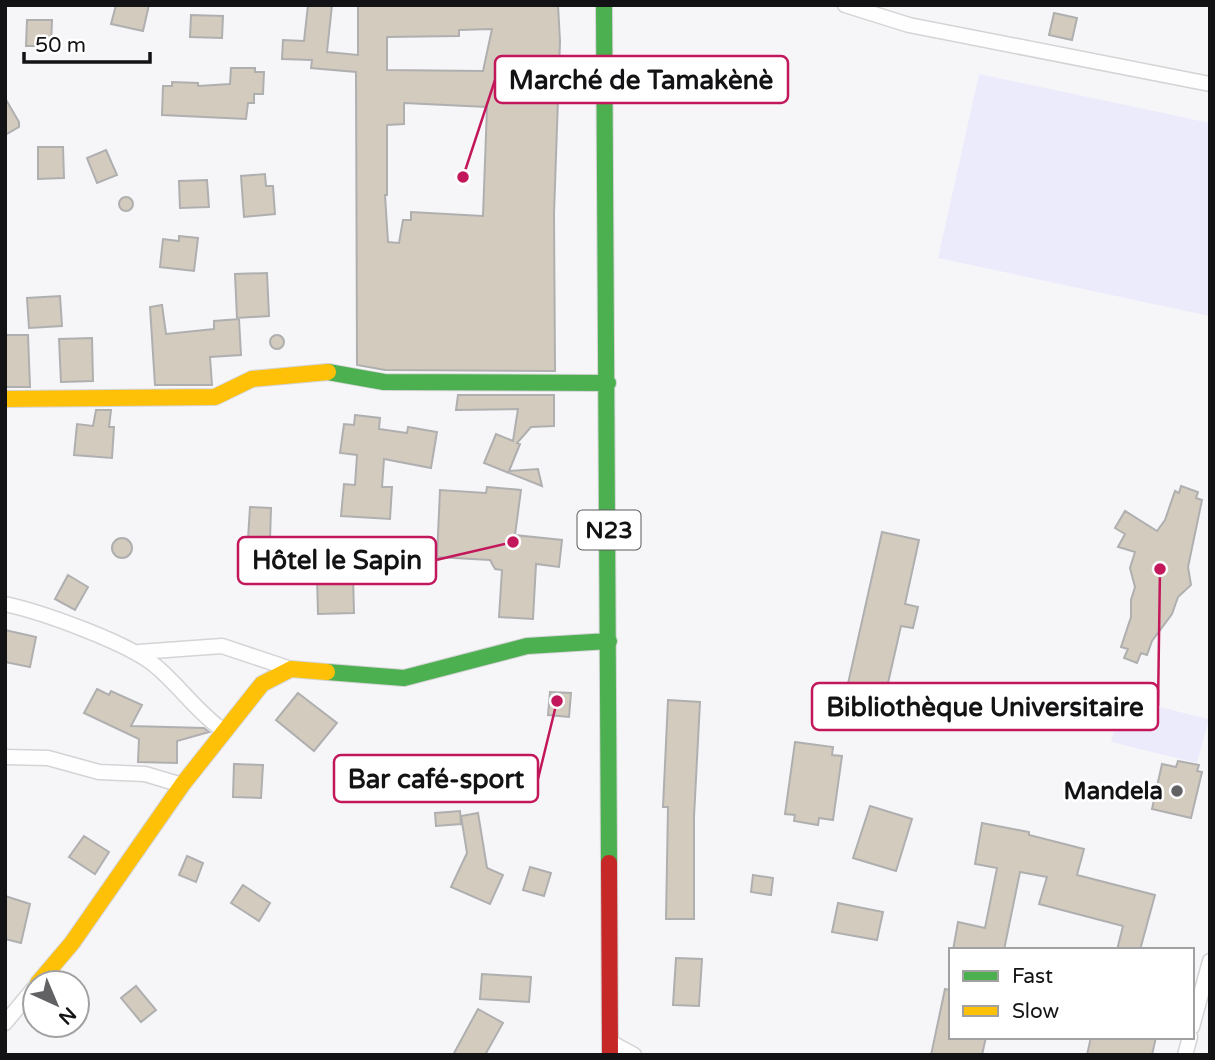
<svg xmlns="http://www.w3.org/2000/svg" width="1215" height="1060" viewBox="0 0 1215 1060" font-family="'Varela Round',sans-serif">
<rect width="100%" height="100%" fill="#f6f6f9"/>
<path fill="#ecebfc" d="M979,74L1210,123V316L938,258Z
M1122,698L1209,719L1197,763L1111,742Z"/>
<path fill="#d3cbbe" stroke="#b0afb0" stroke-width="2" fill-rule="evenodd" d="M116,5H149L143,31L111,24Z
M308,5H332L327,52L358,55V5H558L560,41L554,214L555,371L385,370L357,365L356,72L311,68L312,60L282,59L283,40L304,41ZM492,29L483,71L387,70V37L459,36V30ZM404,103L487,107L483,216L411,212V220H403L399,243L388,242L385,195H387V125L404,124Z
M1054,13L1077,18L1072,40L1049,35Z
M191,15L223,16L222,38L190,37Z
M27,20H52L51,46H26Z
M231,68H255V72H264L263,94H254V103H248L246,119L162,115L163,86H172V82L198,83V86L230,84Z
M5,98L19,122V127L5,135Z
M38,147H63L64,178L38,179Z
M106,150L117,175L97,183L87,158Z
M265,174L266,186H273L275,214L244,217L241,176Z
M207,180L209,207L180,208L179,181Z
M119 204a7 7 0 1 1 14 0a7 7 0 1 1-14 0Z
M179,236L198,238L194,271L160,267L163,239L179,241Z
M267,273L269,316L237,318L235,274Z
M60,296L62,326L29,328L27,298Z
M162,305L166,334L214,329V321L239,319L241,355L210,357L212,385H155L150,307Z
M270 342a7 7 0 1 1 14 0a7 7 0 1 1-14 0Z
M5,335H28L30,387H5Z
M92,338L93,381L61,382L59,339Z
M458,395H554V426L531,427L517,443L520,444L509,471L538,469L542,486L484,463L496,434L513,441L518,409L456,410Z
M96,410H111L109,427H114L112,458L74,455L77,424L93,426Z
M355,415L380,418L379,429L407,433L408,427L437,432L431,468L384,459L382,487H392L390,519L341,516L344,484L355,485L357,455L340,453L344,424L354,425Z
M1181,486L1198,492L1196,498L1202,500L1188,567L1191,585L1178,597L1172,614L1152,641L1147,655L1141,653L1137,663L1124,658L1128,649L1121,647L1131,617V600L1135,587L1130,568L1135,552L1118,547L1125,534L1115,528L1125,511L1157,531L1165,520L1175,491L1179,493Z
M487,487L521,490L515,535L562,540L559,567L536,564L533,619L499,617L502,570L495,569L490,560L437,557L440,490L486,493Z
M250,507L271,508L269,572H244V539H248Z
M882,532L919,540L905,604L918,607L913,628L901,626L883,705L845,697Z
M112 548a10 10 0 1 1 20 0a10 10 0 1 1-20 0Z
M68,575L88,587L75,610L55,599Z
M353,576L354,613L318,614L317,577Z
M5,630L36,637L30,667L5,662Z
M97,689L109,695L111,691L142,705L131,726L204,728L209,732L177,741V763L138,762L139,739L84,713Z
M550,692L571,693L569,717L548,715Z
M298,693L337,723L314,751L276,720Z
M668,700L700,702L694,817V919H666L668,807H663Z
M795,742L833,747L832,755L842,756L833,820L819,818L818,825L794,821L795,815L785,814Z
M1178,761L1199,765L1197,771L1202,772L1191,818L1152,809L1162,764L1176,767Z
M234,764L263,765L261,798L233,797Z
M870,806L912,819L896,871L853,858Z
M460,811L461,824L436,826L435,813Z
M478,813L487,868L503,875L490,904L451,887L467,853L461,816Z
M982,823L1029,832V835L1084,849L1077,875L1155,895L1140,950H1117L1123,926L1039,904L1047,877L1020,872L1004,950H953L958,922L985,928L997,868L975,864Z
M84,836L109,852L95,874L69,857Z
M187,856L203,863L196,882L179,875Z
M530,867L551,873L544,896L523,890Z
M753,875L773,878L771,895L751,892Z
M243,885L270,903L259,921L231,903Z
M5,896L30,904L21,943L5,939Z
M838,903L883,912L877,940L832,932Z
M676,958L702,959L699,1006L673,1005Z
M482,974L531,977L529,1002L480,999Z
M136,986L156,1010L141,1022L121,998Z
M945,989L951,990V1037H986L982,1055H931Z
M478,1009L503,1023L485,1055H453Z
M1091,1037H1156L1152,1055H1087Z"/>
<g fill="none" stroke-linecap="round" stroke-linejoin="round">
<g stroke="#d4d4d6" stroke-width="17">
<path id="street" d="M845,5L909,25L1210,84
M5,604C42,612 132,644 158,668C182,689 198,713 224,731
M139,652L222,646L291,669
M5,757L48,758L99,772L145,774L182,785
M5,1023L35,987
M1192,1027L1210,961
M610,1042L634,1055
M1185,1055L1190,1037"/>
</g>
<g stroke="#d4d4d6" stroke-width="18">
<path id="fast" d="M604,5L609,863
M328,372L384,382L608,383
M327,672L404,678L527,646L609,641"/>
</g>
<g stroke="#d4d4d6" stroke-width="18">
<path id="slow" d="M5,399L215,397L252,379L328,372
M38,983L72,943L182,785L262,684L291,669L327,672"/>
</g>
<g stroke="#d4d4d6" stroke-width="18">
<path id="jam" d="M609,863L610,1055"/>
</g>
<use href="#street" stroke="#fefefe" stroke-width="14"/>
<use href="#fast" stroke="#4caf50" stroke-width="16"/>
<use href="#slow" stroke="#ffc107" stroke-width="16"/>
<use href="#jam" stroke="#c62828" stroke-width="16"/>
</g>
<circle fill="#626265" stroke="#fff" stroke-width="2.5" cx="1177" cy="791" r="7"/>
<g text-anchor="middle" stroke-width="5" stroke-linejoin="round" paint-order="stroke">
<rect fill="#fff" stroke="#5a5a5b" stroke-width="2" x="577.5" y="510.5" width="63" height="39" rx="5"/>
<g font-size="23" font-weight="bold" fill="#131315">
<text x="609" y="538">N23</text>
</g>
<g font-size="24" font-weight="bold" fill="#131315" stroke="#fff" text-anchor="end">
<text x="1163" y="799">Mandela</text>
</g>
</g>
<path fill="none" stroke="#c2185b" stroke-width="2.5" d="M463 177L495 80M513 542L436 560M1160 569L1158 706M557 701L538 779"/>
<g fill="#c2185b" stroke="#fff" stroke-width="2.5">
<circle cx="463" cy="177" r="7"/>
<circle cx="513" cy="542" r="7"/>
<circle cx="1160" cy="569" r="7"/>
<circle cx="557" cy="701" r="7"/>
</g>
<g fill="#fff" stroke="#c2185b" stroke-width="2.5">
<rect x="495" y="56" width="293" height="47" rx="7"/>
<rect x="238" y="537" width="198" height="47" rx="7"/>
<rect x="812" y="683" width="346" height="47" rx="7"/>
<rect x="334" y="755" width="204" height="47" rx="7"/>
</g>
<g font-size="26" text-anchor="middle" font-weight="bold" fill="#131315">
<text x="641" y="89">Marché de Tamakènè</text>
<text x="337" y="569">Hôtel le Sapin</text>
<text x="985" y="716">Bibliothèque Universitaire</text>
<text x="436" y="788">Bar café-sport</text>
</g>
<rect width="1215" height="1060" fill="none" stroke="#131315" stroke-width="14"/>
<rect x="949" y="948" width="245" height="91" fill="#ffffff" stroke="#a1a1a1" stroke-width="2"/>
<rect x="963" y="971" width="35" height="10" fill="#4caf50" stroke="#a1a1a1" stroke-width="2"/>
<text x="1012" y="983" font-size="21" fill="#131315">Fast</text>
<rect x="963" y="1006" width="35" height="10" fill="#ffc107" stroke="#a1a1a1" stroke-width="2"/>
<text x="1012" y="1018" font-size="21" fill="#131315">Slow</text>
<g transform="translate(56 1004) rotate(136)"><circle r="33" fill="#ffffff" stroke="#a1a1a1" stroke-width="2"/>
<path d="M0-5L12 26L0 18L-12 26Z" fill="#626265"/>
<text y="-10" font-size="19" font-weight="bold" text-anchor="middle" fill="#131315">N</text>
</g>
<path d="M24 52v10h126v-10" fill="none" stroke="#131315" stroke-width="3.5"/>
<text x="35" y="52" font-size="21" fill="#131315" stroke="#ffffff" stroke-width="5" paint-order="stroke">50 m</text>
</svg>
